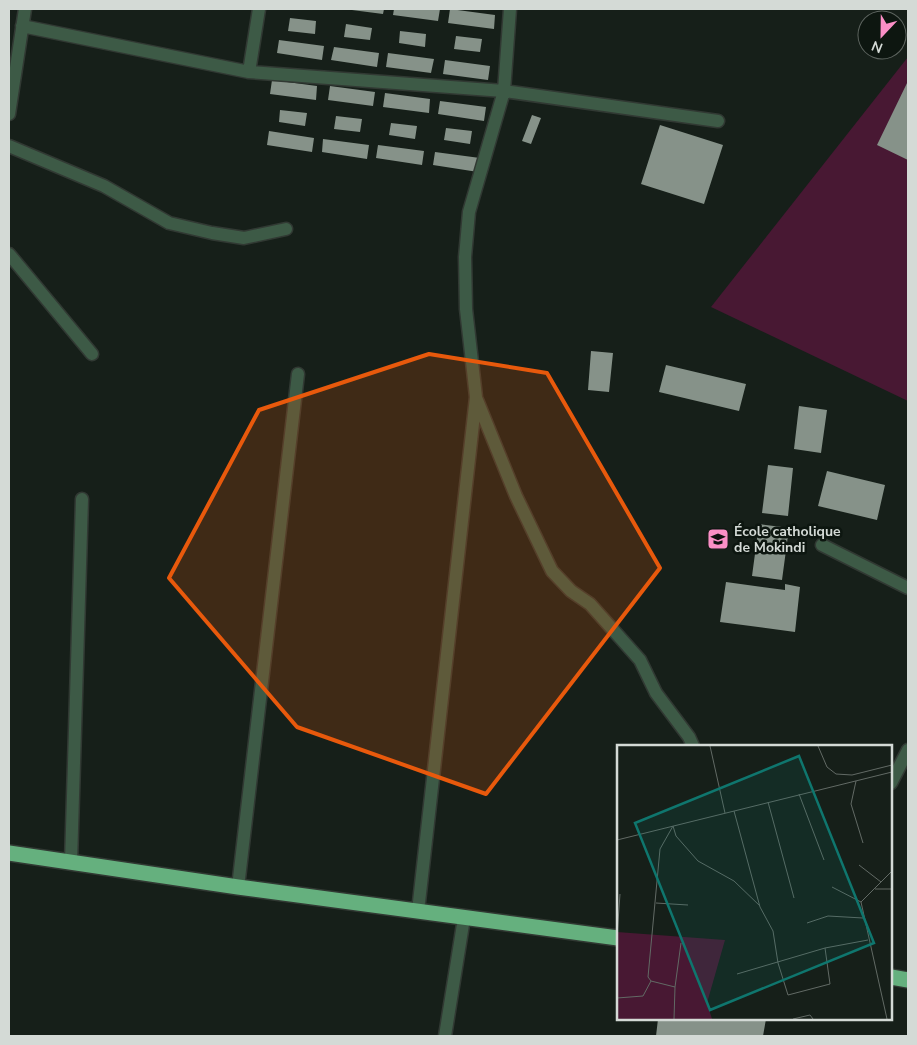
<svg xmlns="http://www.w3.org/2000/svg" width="917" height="1045" viewBox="0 0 917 1045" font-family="'Nunito Sans',sans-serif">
<rect width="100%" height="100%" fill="#161f19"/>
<path fill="#481833" d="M908,57V401L711,307Z"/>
<path fill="#869289" d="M352,9H384L383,14L352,10Z
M394,9H440L438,21L393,15Z
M450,9L495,15L494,29L448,23Z
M290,18L316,21L315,34L288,31Z
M346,24L372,28L370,40L344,37Z
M400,31L426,34L425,47L399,43Z
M456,36L482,39L480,52L454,49Z
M279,40L324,46L322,60L277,53Z
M334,47L379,53L377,67L331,60Z
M388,53L434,59L431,73L386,67Z
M445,60L490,66L488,80L443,74Z
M272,80L317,86L316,100L270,94Z
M908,81V160L877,145Z
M330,86L375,92L373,106L328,100Z
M385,93L430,99L429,113L383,107Z
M440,101L486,107L484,121L438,114Z
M280,110L307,113L305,126L279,122Z
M532,115L541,118L531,144L522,141Z
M336,116L362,119L360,132L334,129Z
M391,123L417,126L415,139L389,135Z
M660,125L723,145L704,204L641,184Z
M446,128L472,131L470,144L444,140Z
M269,131L314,138L312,152L267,145Z
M323,139L369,145L367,159L322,152Z
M378,145L424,151L422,165L376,158Z
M435,152L480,158L478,172L433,165Z
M591,351L613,353L609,392L588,390Z
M666,365L746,384L739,411L659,392Z
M799,406L827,410L821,453L794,449Z
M768,465L793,468L788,516L762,513Z
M827,471L885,485L877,520L818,506Z
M759,524L789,528L782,580L752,576Z
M726,582L785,590V584L800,587L795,632L720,622Z
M658,1019H766L763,1036H656Z"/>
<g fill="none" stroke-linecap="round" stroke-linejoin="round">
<g stroke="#313933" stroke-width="15">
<path id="minor" d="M22,26L249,72L504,91L718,121
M249,72L259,9
M9,114L25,9
M9,146L104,186L169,223L212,233L244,238L286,229
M9,254L92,354
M477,400L516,496L552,571L571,591L590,604L640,660L656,693L689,737L693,746
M822,545L908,588
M891,783L908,750
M71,862L82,499
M238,887L298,374
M418,911L476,397L466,309L465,257L469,212L504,91L510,9
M445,1036L464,918"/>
</g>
<g stroke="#313933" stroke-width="18">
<path id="highway" d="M9,853L238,887L618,938
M891,977L908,980"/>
</g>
<use href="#minor" stroke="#3d5a46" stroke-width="12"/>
<use href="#highway" stroke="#65b07e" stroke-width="15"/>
</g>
<path fill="#e8590c" fill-opacity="0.2" stroke="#e8590c" stroke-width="4" stroke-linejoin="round" d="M429,354L547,373L660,568L486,794L297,727L169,578L259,410Z"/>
<defs>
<g id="school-square" transform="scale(1.125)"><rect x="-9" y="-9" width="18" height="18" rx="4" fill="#fb8fc6" stroke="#0d1610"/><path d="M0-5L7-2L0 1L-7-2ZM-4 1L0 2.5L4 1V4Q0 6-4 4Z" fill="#111"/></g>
</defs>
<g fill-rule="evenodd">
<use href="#school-square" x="718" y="539"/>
</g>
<g text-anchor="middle" stroke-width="5" stroke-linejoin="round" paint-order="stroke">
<g font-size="14" font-weight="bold" fill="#d4dad6" stroke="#0d1610" text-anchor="start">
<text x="734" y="536">École catholique<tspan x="734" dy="16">de Mokindi</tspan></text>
</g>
</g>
<g transform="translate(617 745)">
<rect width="275" height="275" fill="#161f19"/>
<path d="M0,187L108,195L90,258L95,274H0Z" fill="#481833"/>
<path fill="none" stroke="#626a65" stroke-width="1" d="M93,1L108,68M201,1L210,22L219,29L235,30L275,20M239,36L234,59L246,98M182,49L207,115M151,57L177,153M117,66L143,162L156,186L161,218L171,250L213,239L208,203M56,81L43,104L31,232L34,236L58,242L57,274M56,81L59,91L81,116L117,136L143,161M0,95L275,27M242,120L264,137M215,142L244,157M258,144H275M39,158L71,160M190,178L211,171L246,173M0,191L3,149M120,229L208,203L251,195M58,242L64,198M0,253L26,251L34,236M176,274L193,270L196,274M270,274L244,157L275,126"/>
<path fill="#0f766e" fill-opacity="0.15" stroke="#0f766e" stroke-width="2.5" d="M182,11L257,198L93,265L18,78Z"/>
<rect width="275" height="275" fill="none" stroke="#d4dad6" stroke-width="2.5"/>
</g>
<rect width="917" height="1045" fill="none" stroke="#d4dad6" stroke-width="20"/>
<g transform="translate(882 35) rotate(202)"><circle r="24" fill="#0d1610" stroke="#5d645f"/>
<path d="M0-4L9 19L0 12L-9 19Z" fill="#fb8fc6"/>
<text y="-8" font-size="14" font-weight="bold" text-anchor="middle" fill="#d4dad6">N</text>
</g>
</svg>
